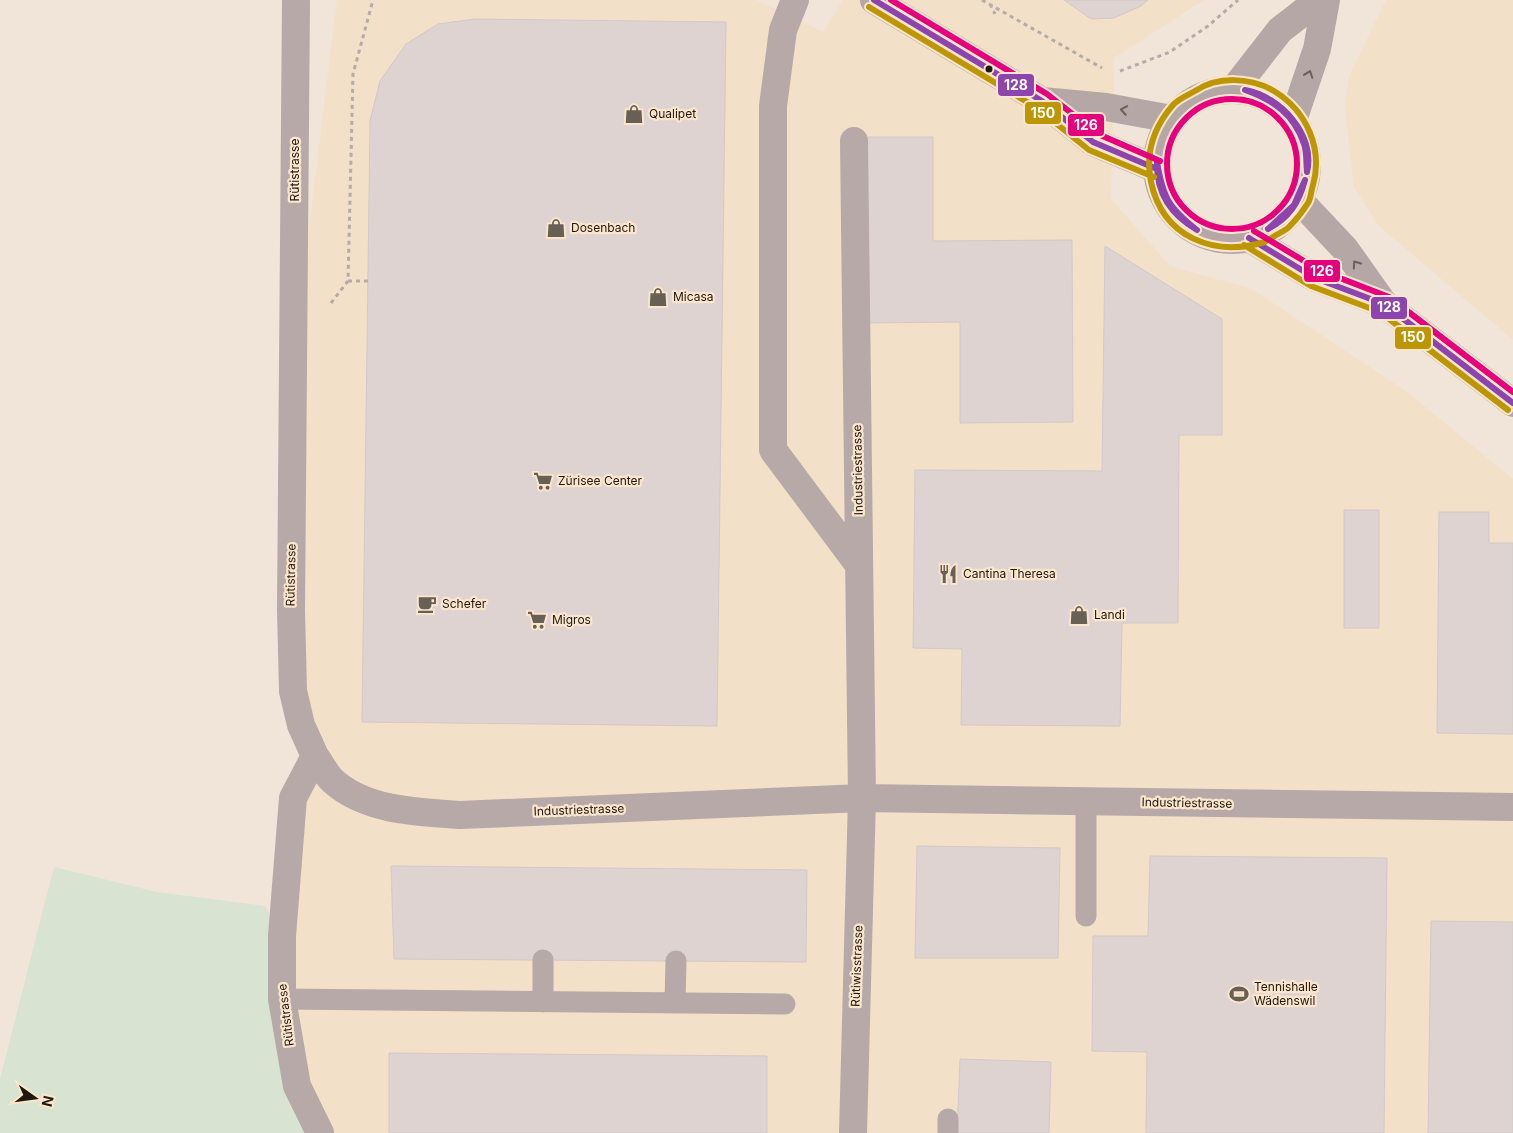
<svg xmlns="http://www.w3.org/2000/svg" width="1513" height="1133" viewBox="0 0 1513 1133" font-family="Inter,sans-serif">
<rect width="100%" height="100%" fill="#f0e5d8"/>
<path fill="#f2e0c8" d="M337,0H756L823,32L843,0H1204L1114,58L1111,199L1170,266L1252,289L1406,391L1513,479V1133H320L297,1086L282,936L314,759L297,723L294,354Z
M1386,0H1513V340L1378,225L1354,187L1345,106L1349,76Z"/>
<path fill="#d9e3d2" d="M54,867L157,892L265,906L282,936V999L320,1133H0V1079Z"/>
<path fill="#ded3d1" stroke="#d2c8c6" d="M1064,0H1148L1141,6L1114,18L1091,19Z
M475,19L726,22L717,726L362,722L370,121L380,81L406,44L438,24Z
M865,137H933V241L1072,240L1073,422L960,423V322L865,323Z
M1105,246L1222,319V435H1179L1178,623H1122L1120,726L961,725L962,649L913,648L915,470L1102,471Z
M1344,510H1379V628H1344Z
M1439,512H1489V543H1513V734L1437,733Z
M917,846L1060,848L1058,958H915Z
M1150,856L1387,858L1384,1133H1146L1147,1052L1092,1051L1093,936H1148Z
M391,866L807,870L806,962L394,959Z
M1431,921L1513,922V1133H1428Z
M389,1053L767,1056V1133H389Z
M960,1059L1051,1062L1049,1133H957Z"/>
<g fill="none" stroke-linecap="round" stroke-linejoin="round">
<path stroke="#b5aba8" stroke-width="3" stroke-dasharray="4 4" stroke-linecap="butt" d="M982,0L1102,68
M990,4L995,14
M1120,71L1170,52L1208,26L1238,0
M348,281H368
M331,303L348,281L353,74L373,0"/>
<path stroke="#b6a9a8" stroke-width="21" d="M1086,801V916
M282,999L785,1004
M543,1002V960
M675,1003L676,961
M948,1133V1119"/>
<path stroke="#b6a9a8" stroke-width="28" d="M296,0L291,610L293,691L301,725L315,756L293,798L282,936V999L297,1086L320,1133
M795,0L783,30L773,106V450L859,565
M315,756C321,764 326,775 333,781C366,811 418,812 460,815L862,798L1513,807
M853,1133L862,798L854,141"/>
<path stroke="#b5a7a5" stroke-width="28" d="M874,0L1042,101L1093,142L1157,169
M1234,89L1280,30L1319,0
M1157 165a75 75 0 1 1 150 0a75 75 0 1 1-150 0Z
M1042,101L1106,107L1172,119
M1293,120L1317,49L1326,0
M1299,200L1345,249L1384,304
M1249,238L1315,278L1384,304L1513,403"/>
<g stroke="#fbe6cd" stroke-width="10">
<path id="bus-1" d="M874,0L1042,101L1093,142L1157,169
M1245,90C1280,96 1316,135 1307,172
M1245,90C1273,100 1294,114 1304,144C1307,152 1306,164 1307,172
M1157,162C1163,198 1169,208 1197,230
M1157,162C1156,194 1171,215 1197,230
M1268,229L1294,205L1305,180
M1268,229C1289,218 1299,203 1305,180
M1249,238L1315,278L1384,304L1513,403"/>
</g>
<g stroke="#fbe6cd" stroke-width="10">
<path id="bus-2" d="M869,7L1037,108L1089,150L1154,177
M1265,242C1214,257 1163,238 1151,182C1145,153 1153,128 1173,105C1178,99 1188,95 1195,91C1218,76 1250,77 1274,91C1307,111 1323,149 1313,185C1311,191 1311,198 1308,203C1303,211 1295,221 1289,227C1284,232 1276,234 1270,239
M1244,245L1311,286L1380,312L1508,410"/>
</g>
<g stroke="#fbe6cd" stroke-width="10">
<path id="bus-3" d="M891,0L1047,94L1098,134L1160,161
M1167 164a65 65 0 1 1 130 0a65 65 0 1 1-130 0Z
M1254,231L1319,270L1389,297L1513,392"/>
</g>
<use href="#bus-1" stroke="#8e44ad" stroke-width="6"/>
<use href="#bus-2" stroke="#bc9604" stroke-width="6"/>
<use href="#bus-3" stroke="#e5007d" stroke-width="6"/>
</g>
<defs><path id="oneway-chevron" d="M-2-3.5L2.5 0L-2 3.5" fill="none" stroke-width="1.6" stroke-linecap="round" stroke-linejoin="round" transform="scale(1.25)"/></defs>
<g stroke="#6a605a">
<use href="#oneway-chevron" transform="translate(1309 74) rotate(-71)"/>
<use href="#oneway-chevron" transform="translate(1124 110) rotate(-170)"/>
<use href="#oneway-chevron" transform="translate(1356 264) rotate(-125)"/>
</g>
<defs>
<g id="shop-bare" transform="scale(1.5)"><path d="M-5-2.5h2.3a2.7 3.5 0 0 1 5.4 0H5L5.5 6h-11ZM-1.5-2.5h3a1.5 2.3 0 0 0-3 0Z" fill="#686055" stroke="#fbe6cd" stroke-width="2.5" paint-order="stroke"/></g>
<g id="supermarket-bare" transform="scale(1.5)"><path d="M-6-5.5h2.5l.6 2H6L4.5 2H-2.5L-4.4-4H-6ZM-1.5 3.2a1.3 1.3 0 1 0 .1 0ZM3 3.2a1.3 1.3 0 1 0 .1 0Z" fill="#686055" stroke="#fbe6cd" stroke-width="2.5" paint-order="stroke"/></g>
<g id="restaurant-bare" transform="scale(1.5)"><path d="M-5-6h1v4h1v-4h1v4h1v-4h1v5L-1.5 .5V6h-2V.5L-5-1ZM5-6V6H3V1.5H1.5Q1.5-4 5-6Z" fill="#686055" stroke="#fbe6cd" stroke-width="2.5" paint-order="stroke"/></g>
<g id="cafe-bare" transform="scale(1.5)"><path d="M-5.5-4.5H6V0H3Q3 3.5 0 3.5H-2.5Q-5.5 3.5-5.5 0ZM3-3.2v2h1.7v-2ZM-6 4.5H4V6H-6Z" fill="#686055" stroke="#fbe6cd" stroke-width="2.5" paint-order="stroke"/></g>
<g id="stadium-bare" transform="scale(1.5)"><path d="M0-5a6.5 5 0 1 0 0 10a6.5 5 0 1 0 0-10ZM-3.5-1.8h7v3.6h-7Z" fill="#686055" stroke="#fbe6cd" stroke-width="2.5" paint-order="stroke"/></g>
</defs>
<g fill-rule="evenodd">
<use href="#shop-bare" x="634" y="114"/>
<use href="#shop-bare" x="556" y="228"/>
<use href="#shop-bare" x="658" y="297"/>
<use href="#supermarket-bare" x="543" y="481"/>
<use href="#restaurant-bare" x="948" y="574"/>
<use href="#cafe-bare" x="427" y="604"/>
<use href="#shop-bare" x="1079" y="615"/>
<use href="#supermarket-bare" x="537" y="620"/>
<use href="#stadium-bare" x="1239" y="994"/>
</g>
<circle fill="#1f180e" stroke="#fbe6cd" stroke-width="2" cx="989" cy="69" r="4.5"/>
<g text-anchor="middle" stroke-width="4.5" stroke-linejoin="round" paint-order="stroke">
<g font-size="12" fill="#1f180e" stroke="#fbe6cd" text-anchor="start">
<text x="649" y="118">Qualipet</text>
<text x="571" y="232">Dosenbach</text>
<text x="673" y="301">Micasa</text>
<text x="558" y="485">Zürisee Center</text>
<text x="963" y="578">Cantina Theresa</text>
<text x="442" y="608">Schefer</text>
<text x="1094" y="619">Landi</text>
<text x="552" y="624">Migros</text>
<text x="1254" y="991">Tennishalle<tspan x="1254" dy="14">Wädenswil</tspan></text>
</g>
<g font-size="12" fill="#1f180e" stroke="#fbe6cd">
<text transform="translate(295 170) rotate(-90)" y="4">Rütistrasse</text>
<text transform="translate(858 470) rotate(-91)" y="4">Industriestrasse</text>
<text transform="translate(291 575) rotate(-89)" y="4">Rütistrasse</text>
<text transform="translate(1187 803) rotate(1)" y="4">Industriestrasse</text>
<text transform="translate(579 810) rotate(-2)" y="4">Industriestrasse</text>
<text transform="translate(857 966) rotate(-88)" y="4">Rütiwisstrasse</text>
<text transform="translate(286 1015) rotate(-97)" y="4">Rütistrasse</text>
</g>
</g>
<g stroke="#fbe6cd" stroke-width="2">
<rect x="997" y="73" width="38" height="24" rx="5" fill="#8e44ad"/>
<rect x="1024" y="101" width="38" height="24" rx="5" fill="#bc9604"/>
<rect x="1067" y="113" width="38" height="24" rx="5" fill="#e5007d"/>
<rect x="1303" y="259" width="38" height="24" rx="5" fill="#e5007d"/>
<rect x="1370" y="296" width="38" height="24" rx="5" fill="#8e44ad"/>
<rect x="1394" y="326" width="38" height="24" rx="5" fill="#bc9604"/>
</g>
<g font-size="14" text-anchor="middle" font-weight="bold" fill="#fff">
<text x="1016" y="90">128</text>
<text x="1043" y="118">150</text>
<text x="1086" y="130">126</text>
<text x="1322" y="276">126</text>
<text x="1389" y="312">128</text>
<text x="1413" y="342">150</text>
</g>
<g transform="translate(35 1098) rotate(104)" stroke="#fbe6cd" stroke-width="4" paint-order="stroke">
<path d="M0-4L9 19L0 12L-9 19Z" fill="#1f180e"/>
<text y="-8" font-size="14" font-weight="bold" text-anchor="middle" fill="#1f180e">N</text>
</g>
</svg>
